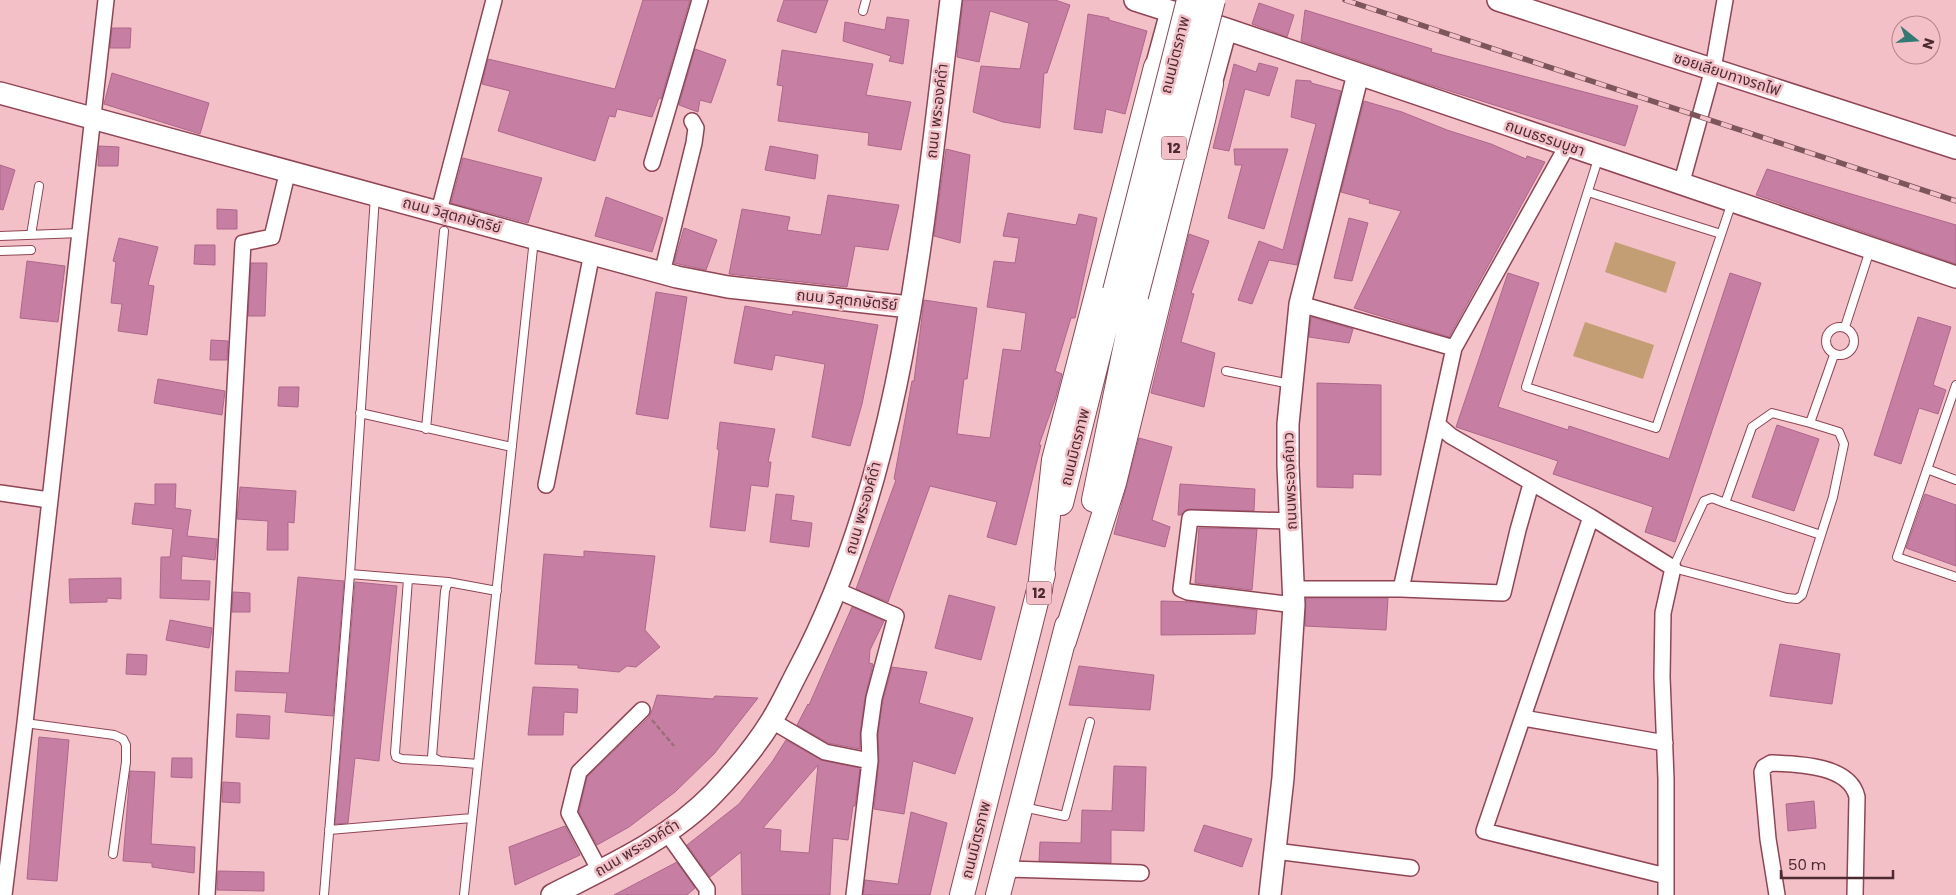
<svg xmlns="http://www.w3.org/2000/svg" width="1956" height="895" viewBox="0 0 1956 895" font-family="Poppins,'Noto Sans Thai',sans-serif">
<rect width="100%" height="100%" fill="#f4c0c8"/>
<path fill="#c39d74" d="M1615,242L1676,262L1666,293L1605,272Z
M1585,322L1654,345L1643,379L1573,356Z"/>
<path fill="#c77ea3" stroke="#ad678b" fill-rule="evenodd" d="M643,0H690L661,99L659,98L652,117L617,109L615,117L609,116L595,161L498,131L510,91L482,84L488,59L615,89Z
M784,0H828L816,33L777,21Z
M963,0H1055L1070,5L1047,73H1044L1040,128L1003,122L973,112L981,66L1020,69L1029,23L990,11L979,62L957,57Z
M1259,3L1294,15L1287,37L1252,24Z
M1305,10L1432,49L1431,52L1638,106L1625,146L1421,82L1301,41Z
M1088,14L1109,18V20L1147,31L1125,114L1106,109L1102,133L1074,129Z
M887,17L909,20L903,64L889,61L891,56L843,41L845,22L885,30Z
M112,28H131L130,48H110Z
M695,49L726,60L711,103L700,100L698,112L679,105Z
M782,50L873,64L866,95L911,102L901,150L868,145L869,133L778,121L783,86L777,85Z
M1259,63L1278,68L1269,96L1245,89L1229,151L1213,148L1234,64L1256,72Z
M112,73L209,103L200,134L104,104Z
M1296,80L1311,81V83L1341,91L1297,265L1269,260L1252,304L1238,300L1259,241L1283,250L1316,124L1291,117Z
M1364,101L1402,112L1447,130L1491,144L1526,159L1527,156L1545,162L1449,337L1354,308L1401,211L1369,203L1370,200L1341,192Z
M99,146L119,147L118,166H98Z
M770,146L818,155L815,179L765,170Z
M946,149L970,155L960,243L934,236Z
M1234,149H1288L1264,229L1228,218L1242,165H1235Z
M463,158L542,178L528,223L451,203Z
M0,165L15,170L3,210L0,209Z
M1767,169L1956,225V264L1756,195Z
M828,195L899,205L888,250L855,246L847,287L729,274L742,209L790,217L787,230L821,235Z
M606,197L663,218L652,252L595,236Z
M217,209L237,210V229H217Z
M1008,213L1076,225L1079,214L1097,218L1075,318H1071L1055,371L1062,374L1056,397L1039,445H1041L1016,545L987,537L997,502L930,486L888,602L856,589L896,480L894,479L912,381H914L924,300L977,308L967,379H964L957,434L990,438L1003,349L1021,351L1026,313L987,307L994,261L1015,263L1019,238L1003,236Z
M1349,218L1368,223L1352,281L1334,278Z
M684,228L717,240L706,270L674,263Z
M1189,234L1209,241L1191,293L1194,294L1181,342L1215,353L1204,407L1151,393Z
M119,238L158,247L148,285L154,286L147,335L118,331L122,304L111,303L116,262L113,261Z
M195,245H215V265L194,264Z
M27,261L65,266L58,322L20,318Z
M251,263H267L265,316H248Z
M1508,273L1539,283L1498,407L1568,430L1569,426L1669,459L1730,273L1761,283L1675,542L1645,532L1653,507L1553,474L1558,461L1456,427Z
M656,292L687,297L668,419L636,414Z
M745,306L792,315L793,311L878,325L862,404L850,446L812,437L825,364L775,355L772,370L734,363Z
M1311,317L1353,329L1349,343L1309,337Z
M1918,317L1951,327L1933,385L1946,390L1938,414L1919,408L1901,464L1874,455Z
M211,340L228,341L227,360H210Z
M158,379L225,391L222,415L154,403Z
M1317,383L1381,385V475L1353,474V488L1317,487Z
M279,387H299L298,407L278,406Z
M720,422L775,429L768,462H771L768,487L751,485L745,531L710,527L719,450L717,449Z
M1777,425L1819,439L1794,511L1752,497Z
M1139,438L1172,447L1152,520L1170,527L1165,547L1114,534Z
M155,484H176L175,508L191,510L187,536L217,539L215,560L182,556L181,580L210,581L209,600L160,598L161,557H170L173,529L132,524L135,503L155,505Z
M1180,484L1255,489L1254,511L1190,509L1185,510L1181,515H1178Z
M240,487L296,491L294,523L288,522V550H267L268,521L237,519Z
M776,494L794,496L791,520L812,523L809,547L770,542Z
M1925,494L1956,505V566L1906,548Z
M1199,528L1257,529L1252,590L1195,583Z
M584,551L655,556L645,630L660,647L636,667L627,666L619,672L578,668V665L535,664L544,554L584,557Z
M298,577L344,581L333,716L285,712L287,693L235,691L236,671L289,673Z
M121,578V599L107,598V602L70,603L69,579Z
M355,582L397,586L379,761L355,758L348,823L335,824Z
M233,592L250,593V612H232Z
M949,595L995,607L981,660L935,648Z
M1306,598H1388L1386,630L1305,626Z
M1161,601L1194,602L1257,610L1255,634L1161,635Z
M852,607L884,621L870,650L869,663L873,664L865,697L860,733V749L828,743L797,725L808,704L809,705Z
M170,620L212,628L209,648L166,640Z
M1780,644L1840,654L1832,704L1770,696Z
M127,654L147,655L146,675L126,674Z
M1079,666L1154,675L1150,710L1069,705Z
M892,667L927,672L919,703L973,718L955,774L913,761L904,814L874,809L879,762L878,734L883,700Z
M533,687L578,689L577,713L564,712L563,735H528Z
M657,695L713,699L715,696L758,698L714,754L675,792L629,827L597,845L579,812L587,777L649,717L653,708Z
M237,714L270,716L269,739L236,737Z
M39,737L69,740L57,881L27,879Z
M786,740L821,760L860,768L855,806H853L848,840L833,838L830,895H742L741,852L710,877L687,845L739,804L772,762ZM818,765L809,853L780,851L781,830L763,828Z
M172,758H192V778L171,777Z
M1114,766L1146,767L1144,831L1111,830V863L1039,861L1040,842L1081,843L1082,810L1112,811Z
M130,771L155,772L151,844L195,847L194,873L152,867V863L123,861Z
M223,782L240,783V803L222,802Z
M1814,801L1816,828L1788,831L1786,804Z
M911,812L947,823L930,895H863L865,880L898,884Z
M1204,825L1252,839L1242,867L1194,851Z
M565,826L580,855L515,885L509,847Z
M677,862L695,888L687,895H614Z
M218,871L264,872V891L217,890Z"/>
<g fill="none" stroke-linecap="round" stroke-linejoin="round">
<g stroke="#8f4555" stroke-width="10">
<path id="lane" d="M863,11L866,0
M1599,156L1526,387L1656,428L1732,202
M1588,192L1721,234
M31,235L39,186
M0,236L80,233
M0,251L31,250
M1845,327L1870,250
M1826 341a14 14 0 1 1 28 0a14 14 0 1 1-28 0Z
M1226,371L1290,384
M1956,385L1897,557L1956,577
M360,413L512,447
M1810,423L1839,432L1844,444L1833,497L1802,595L1797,599L1787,598L1673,568L1704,501L1712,498L1725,503L1752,427L1772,413L1810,423L1834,355
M426,429L444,231
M1927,469L1956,480
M1725,503L1821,535
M350,574L448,582L497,591
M408,579L395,753L396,757L402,759L438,761
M448,582L445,591L432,757L440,761L478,764
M25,723L114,735L123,739L126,745V762L113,854
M1023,807L1065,816L1090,722
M329,830L472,818
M324,895L350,574L375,196
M464,895L534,239"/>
</g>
<g stroke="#8f4555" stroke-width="18">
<path id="street" d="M652,163L700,0
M1681,185L1713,69L1725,0
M439,211L494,0
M662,273L694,143L696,128L692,121
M1300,304L1454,348
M1437,424L1451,436L1591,517L1673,568L1663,613L1662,677L1666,779V895
M546,485L592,253
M0,493L49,500
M1591,517L1484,831L1666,876
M1291,521L1190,518L1181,589L1188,592L1294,605
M1293,589H1401L1503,593L1518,530L1531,484
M1401,589L1454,348L1567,146
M836,590L896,616L874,698L869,734L870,761
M1523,718L1665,743
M772,721L825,752L870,761L854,895
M667,833L707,889V895
M1275,851L1411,868
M1005,869L1141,873
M600,871L569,813L579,772L642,710
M4,895L25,723L106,0
M207,895L243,243L272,237L288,170
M1777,895L1768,839L1762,772L1764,767L1771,763C1798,764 1850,765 1857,797L1855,895"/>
</g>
<g stroke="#8f4555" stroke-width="24">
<path id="secondary" d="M1135,0L1226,29L1956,277
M1498,0L1956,148
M1156,67L1171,12
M1211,84L1226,29
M0,93L677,277L728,287L910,307
M552,895C609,866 670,839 714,793C735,771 756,746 772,720C782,704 790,686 799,669C905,470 923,221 951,0
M1270,895L1283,778L1294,605L1288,465V424L1300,304L1358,74"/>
</g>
<g stroke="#8f4555" stroke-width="26">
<path id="primary" d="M1094,500L1136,296
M1061,503L1113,296
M1040,590L1054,460L1156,67L1175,52L1202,59L1211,84L1203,120L1114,483L1064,641
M962,895L1043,574
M998,895L1067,626"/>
</g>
<path stroke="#9a6f76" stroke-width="2.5" stroke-dasharray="5 2.5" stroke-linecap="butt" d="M652,720L674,746"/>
<use href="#lane" stroke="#fff" stroke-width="8"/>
<use href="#street" stroke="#fff" stroke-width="15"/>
<use href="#secondary" stroke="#fff" stroke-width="21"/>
<use href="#primary" stroke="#fff" stroke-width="24"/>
<g stroke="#7d565c" stroke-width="5.5">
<path id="rail" d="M1345,0L1956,201"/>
</g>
<use href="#rail" stroke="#f4c0c8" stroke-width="4" stroke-dasharray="11" stroke-linecap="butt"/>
<g stroke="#8f4555" stroke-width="26" stroke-linecap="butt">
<path id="primary-bridge" d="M1115,291L1189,0
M1136,296L1213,0"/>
</g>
<use href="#primary-bridge" stroke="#fff" stroke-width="24"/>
</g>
<g text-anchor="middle" stroke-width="5" stroke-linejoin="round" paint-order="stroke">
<g fill="#f4c0c8" stroke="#7e575e" stroke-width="1">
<rect x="1161.5" y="136.5" width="25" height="23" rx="4"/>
<rect x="1026.5" y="581.5" width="25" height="23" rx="4"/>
</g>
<g font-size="14" font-weight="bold" fill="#4c2a30">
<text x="1174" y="153">12</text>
<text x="1039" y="598">12</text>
</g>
<g font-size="15" fill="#4c2a30" stroke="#f4c0c8">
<text transform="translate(1175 55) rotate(-76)" y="5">ถนนมิตรภาพ</text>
<text transform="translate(1727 74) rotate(18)" y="5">ซอยเลียบทางรถไฟ</text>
<text transform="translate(937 111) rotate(-83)" y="5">ถนน พระองค์ดำ</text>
<text transform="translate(1545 138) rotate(19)" y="5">ถนนธรรมบูชา</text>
<text transform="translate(452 215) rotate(15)" y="5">ถนน วิสุตกษัตริย์</text>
<text transform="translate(847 300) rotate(6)" y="5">ถนน วิสุตกษัตริย์</text>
<text transform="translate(1075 447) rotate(-76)" y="5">ถนนมิตรภาพ</text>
<text transform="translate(1290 481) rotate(-92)" y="5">ถนนพระองค์ขาว</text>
<text transform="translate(863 508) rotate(-74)" y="5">ถนน พระองค์ดำ</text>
<text transform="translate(976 840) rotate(-76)" y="5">ถนนมิตรภาพ</text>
<text transform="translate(637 848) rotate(-31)" y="5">ถนน พระองค์ดำ</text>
</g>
</g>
<g transform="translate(1916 40) rotate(107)"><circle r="24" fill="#f4c0c8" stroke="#b1848b"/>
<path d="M0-4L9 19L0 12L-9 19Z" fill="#317973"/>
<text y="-8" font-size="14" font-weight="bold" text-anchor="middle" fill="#4c2a30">N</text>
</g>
<path d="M1781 870v8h112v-8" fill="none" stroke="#4c2a30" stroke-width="2.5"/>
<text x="1788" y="870" font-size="15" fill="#4c2a30" stroke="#f4c0c8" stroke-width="4" paint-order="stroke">50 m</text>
</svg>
